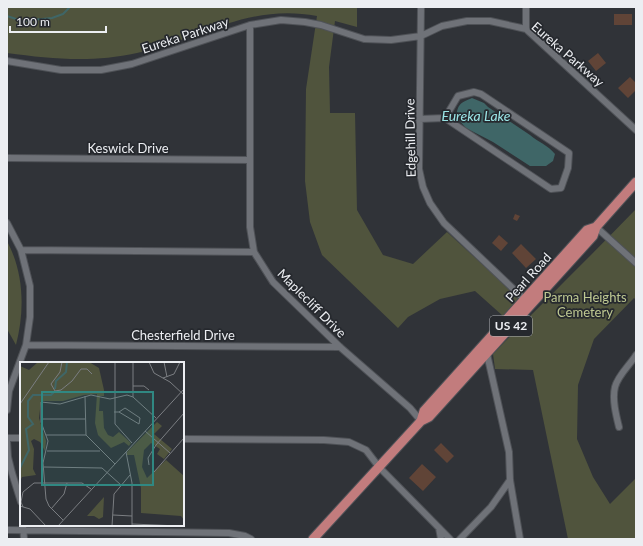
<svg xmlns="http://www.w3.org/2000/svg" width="643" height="546" viewBox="0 0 643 546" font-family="Lato,sans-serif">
<rect width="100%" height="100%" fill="#303338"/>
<path fill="#50543d" d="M7,7H357V27L335,21L329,67L330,113H355L357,210L383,255L413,264L447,232L519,298L503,316L475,291L440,299L408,317L398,328L322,255L310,222L305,181L306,89L317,16C248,3 201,39 137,53C92,63 52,59 7,53Z
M636,209V300L634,298L594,339L578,385L577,439L593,477L610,504L636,478V539H568L533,370L495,369L493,354C540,305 589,258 636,209Z
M7,241C24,273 25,310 16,345L7,329Z"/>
<path fill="#3f6667" d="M472,98L484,103L488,107L530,135C538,142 548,145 555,154L553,161L546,166H530L493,142L466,128L456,117C458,104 460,103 472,98Z"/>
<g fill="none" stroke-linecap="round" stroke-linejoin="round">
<path stroke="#3f6667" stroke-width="2" d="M7,16L22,21L52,18L63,14L70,7"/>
</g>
<path fill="#604437" d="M614,14H632V25H614Z
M598,53L606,63L596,71L588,61Z
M630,77L636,83V90L628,98L618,88Z
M515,214L520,216L517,221L513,219Z
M499,235L508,243L501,251L492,243Z
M521,244L536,259L526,268L512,253Z
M441,443L454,456L447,463L434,450Z
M422,464L436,477L423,491L409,478Z"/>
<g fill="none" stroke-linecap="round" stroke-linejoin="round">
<g stroke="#4f5257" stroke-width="8">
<path id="minor" d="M421,7L419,169L423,187L430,203L444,223L524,299
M526,7V29
M250,25V227L254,252L273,282L340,347L410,408L421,421
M7,61L61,70H101L132,64L250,25L281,20L305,22L321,25L364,39L391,40L421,36L442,26L467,21H490L526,29L636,130
M419,119L445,118L551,189L561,188L568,168L569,153L481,94L474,92L458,96L445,118
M7,158L250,160
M7,223L21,250L30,286V317L26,345L9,391L7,410
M596,227L636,263
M21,250L254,252
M26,345L340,347
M487,354L509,452L510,480L520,539
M619,427C616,415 612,399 615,387C618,375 630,365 636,355
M7,438H21
M183,439L324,440L349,442L366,450L379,467L450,539
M7,441L8,457L12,473L21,502
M23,525L24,539
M439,528L441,539
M7,530L229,533L245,536L251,539
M460,539L491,507L510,480"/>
</g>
<g stroke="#4f5257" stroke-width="11">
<path id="primary" d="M421,421L424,411L587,230L596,227
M313,539L421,421L429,417L593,236L596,227L636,182"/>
</g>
<use href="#minor" stroke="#6f7278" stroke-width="6"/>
<use href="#primary" stroke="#c27c7d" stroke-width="9"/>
</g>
<g text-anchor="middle" stroke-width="3.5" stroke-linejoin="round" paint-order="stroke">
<rect fill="#26292e" stroke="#b1b3b7" stroke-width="1" x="490" y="316" width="42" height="20" rx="3"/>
<g font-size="12" font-weight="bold" fill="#eceef2">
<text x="511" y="330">US 42</text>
</g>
<g font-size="13" fill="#eceef2" stroke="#26292e">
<text transform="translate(185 35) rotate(-18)" y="5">Eureka Parkway</text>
<text transform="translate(568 54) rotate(41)" y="5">Eureka Parkway</text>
<text transform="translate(410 138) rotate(-91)" y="5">Edgehill Drive</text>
<text x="128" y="153">Keswick Drive</text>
<text transform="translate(528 277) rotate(-48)" y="5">Pearl Road</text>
<text transform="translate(312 303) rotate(45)" y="5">Maplecliff Drive</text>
<text x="183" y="340">Chesterfield Drive</text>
</g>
<g font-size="13" fill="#bfc992" stroke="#26292e">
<text x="585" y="302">Parma Heights<tspan x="585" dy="15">Cemetery</tspan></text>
</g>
<g font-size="14" font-style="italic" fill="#9ae5e6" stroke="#26292e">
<text x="476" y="121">Eureka Lake</text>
</g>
</g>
<g transform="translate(20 362)">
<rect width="164" height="164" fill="#303338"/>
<path d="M18,0H69L79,6L84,28V34H80L79,49H83L84,66L88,73L93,75L99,70L111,81L109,84L104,80L91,86L78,73L75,61L77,32L64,33L43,39H21L19,56L26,79L25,89L20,80L14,77L11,79L14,87L13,107L16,113L2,115L0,119V4L9,8ZM137,60L142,64L134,72L152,87L144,97L137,92L140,87L131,81L124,88L122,105L127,116L146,98L164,114V158L161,154L121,151V126L114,93H107V90ZM84,135L83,155L79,157L74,154H67Z" fill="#50543d"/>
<path fill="none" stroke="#3f6667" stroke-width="2" d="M35,27L36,19L46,10L47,0M0,106L9,88L6,67L13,62L8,55V39L13,33H31L34,30"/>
<path fill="none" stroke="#7b7e82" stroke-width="1" d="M42,0L40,10L31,22L35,29L41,28L52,19L61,7H67L72,12M95,0V62L112,81M129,0L134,11L150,20L164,33M144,0L147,15M143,16L154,12L160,0M113,24H124L129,28M65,34L66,73L95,102M113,35V0M0,42L29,0M94,50H99L119,62L120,56L105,46L99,50M21,57H65M125,69L150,91M26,73H66M27,89H80M106,90L112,121V164M129,103L128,96L136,83L164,51M24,105L82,106L101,123M134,110L164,76M0,144L10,147L26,164M3,145L1,140L3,130L14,121H62L71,127M31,147L44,132L47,121M93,153L112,154M43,158L29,144L26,137L23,101L28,79L21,60V40L40,42L71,33L90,37L107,33L113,35L136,56M112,162L159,164M38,164L164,27M92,164L94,132L110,113"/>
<path fill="#308882" fill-opacity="0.15" stroke="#308882" stroke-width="2" d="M22,30H133V123H22Z"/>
<rect width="164" height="164" fill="none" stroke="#eceef2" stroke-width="2"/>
</g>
<rect width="643" height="546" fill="none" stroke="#eceef2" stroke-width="16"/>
<path d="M10 26v6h96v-6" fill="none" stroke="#eceef2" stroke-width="2"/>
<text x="16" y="26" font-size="12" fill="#eceef2" stroke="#26292e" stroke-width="3" paint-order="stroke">100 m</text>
</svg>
